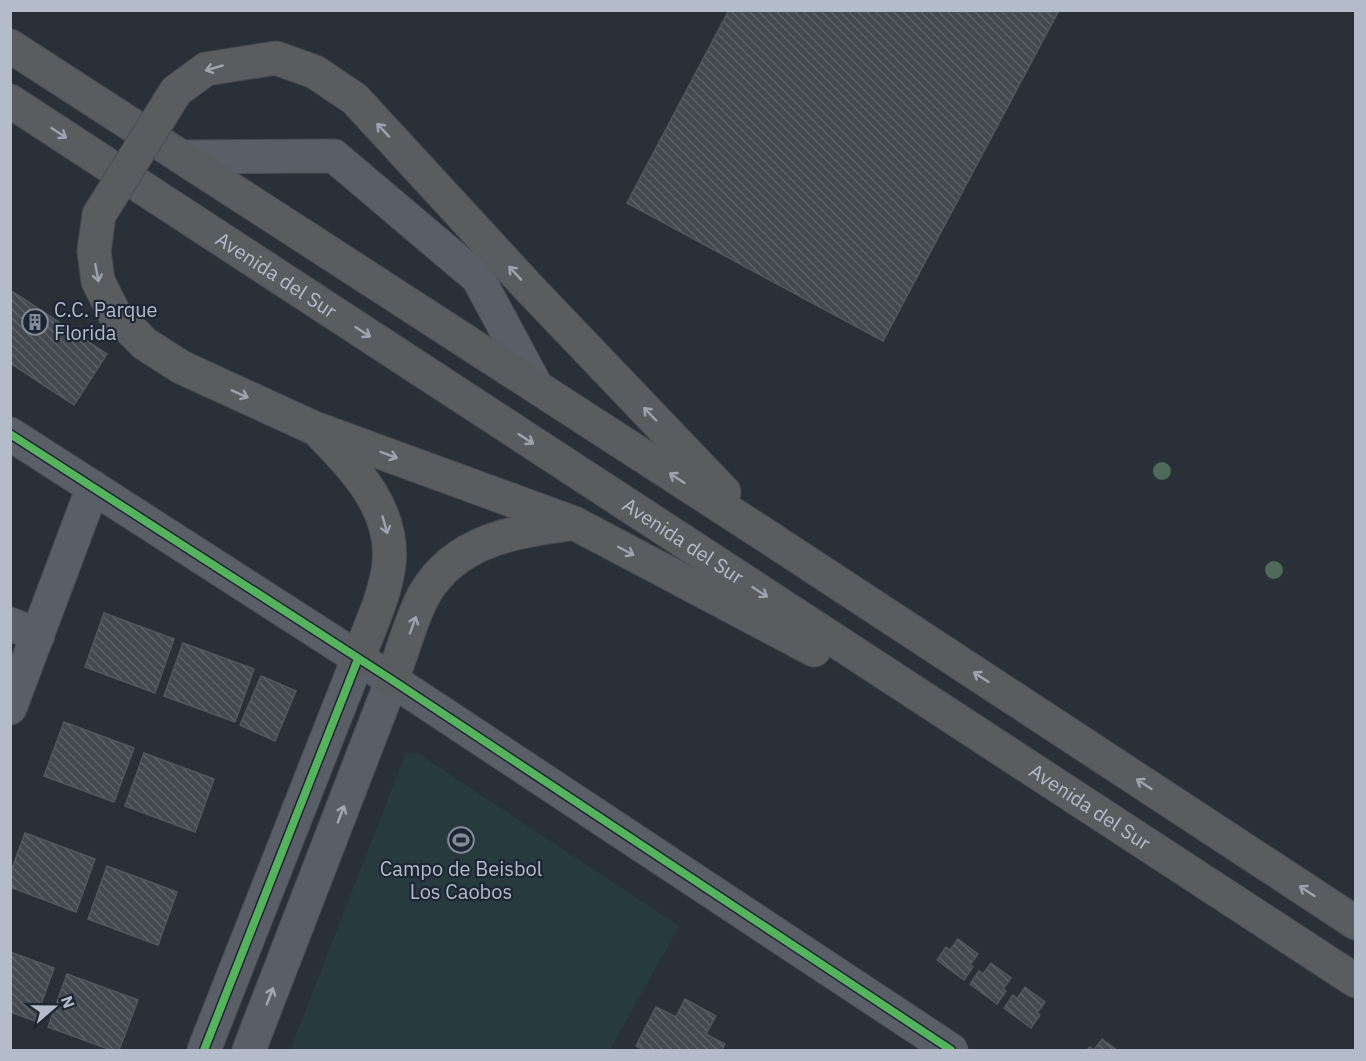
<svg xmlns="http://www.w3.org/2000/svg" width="1366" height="1061" viewBox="0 0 1366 1061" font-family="'IBM Plex Sans',sans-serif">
<defs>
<pattern id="building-back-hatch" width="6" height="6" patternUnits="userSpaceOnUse" patternTransform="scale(1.5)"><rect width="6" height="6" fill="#444950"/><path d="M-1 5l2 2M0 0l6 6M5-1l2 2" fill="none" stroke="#5d6168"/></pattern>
</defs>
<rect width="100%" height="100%" fill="#2a3038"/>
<path fill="#273a3e" d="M406,753H418L679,926L610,1050H290Z"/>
<path fill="url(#building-back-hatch)" stroke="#52575f" stroke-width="1.5" d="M729,10L1058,12L883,341L627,203Z
M10,290L107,354L74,405L10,363Z
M104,613L174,639L155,693L85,667Z
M183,643L254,669L235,722L164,696Z
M261,676L296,691L275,741L240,725Z
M64,722L134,748L114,802L44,776Z
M144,753L214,779L195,832L125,806Z
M25,833L95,859L76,912L10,887V874Z
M107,866L177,892L158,945L88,919Z
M958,939L978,954L970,965L973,967L964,980L937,960L946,947L950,950Z
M10,952L54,968L35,1021L10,1012Z
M991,963L1011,978L1003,989L1006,991L997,1004L970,984L979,971L983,974Z
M67,974L138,1000L119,1050H111L48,1027Z
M1025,987L1045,1002L1037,1013L1040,1015L1031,1028L1004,1008L1013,995L1017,999Z
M685,999L716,1016L706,1034L725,1044L722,1050H644L636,1046L656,1007L676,1017Z
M1102,1039L1117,1050H1087L1090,1047L1094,1050Z"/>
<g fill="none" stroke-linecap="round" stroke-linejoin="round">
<g stroke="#484c53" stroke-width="35">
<path id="minor" d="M182,157L334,156L478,278L536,386
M10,434L392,680L951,1050
M10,624L38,635
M10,708L93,487
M204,1050L358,659
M249,1050L392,680"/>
</g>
<g stroke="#474c53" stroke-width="35">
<g id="highway">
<path d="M10,46L762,533L1356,923"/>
<path d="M176,91L206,69L276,58L315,72L355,99L529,288L724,492"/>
<path id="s1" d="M10,101L1356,981"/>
<path d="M99,215L94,251L98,281L114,313L145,344L181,367L314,428L574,523L814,650"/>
<path d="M322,435C358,471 398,515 388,571C383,601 368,631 358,659"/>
<path d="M392,680C401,656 413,613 425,593C457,540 513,532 569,524"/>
</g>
</g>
<use href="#minor" stroke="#5a5e66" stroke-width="33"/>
<use href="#highway" stroke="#5a5d60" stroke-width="33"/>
<g stroke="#474c53" stroke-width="35" stroke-linecap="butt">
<path id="highway-bridge" d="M99,215L176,91"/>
</g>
<use href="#highway-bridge" stroke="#5a5d60" stroke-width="33"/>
<g stroke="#1d2633" stroke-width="11">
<path id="cycleway" d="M10,434L392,680L951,1050
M204,1050L358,659"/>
</g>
<use href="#cycleway" stroke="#56b35d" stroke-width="8"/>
</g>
<g fill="#4e6a5a">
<circle cx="1162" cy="471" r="9"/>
<circle cx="1274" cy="570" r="9"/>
</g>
<defs><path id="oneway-shaft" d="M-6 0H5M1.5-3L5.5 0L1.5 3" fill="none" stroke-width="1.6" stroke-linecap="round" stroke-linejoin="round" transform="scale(1.5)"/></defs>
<g stroke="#9ea4af">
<use href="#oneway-shaft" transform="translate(214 68) rotate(164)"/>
<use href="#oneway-shaft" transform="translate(383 130) rotate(-133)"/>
<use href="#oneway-shaft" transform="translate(59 133) rotate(33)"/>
<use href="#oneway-shaft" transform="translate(97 273) rotate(79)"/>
<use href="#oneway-shaft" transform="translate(515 273) rotate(-133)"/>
<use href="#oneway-shaft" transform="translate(363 332) rotate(33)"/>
<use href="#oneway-shaft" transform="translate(240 394) rotate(24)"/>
<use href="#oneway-shaft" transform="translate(650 414) rotate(-134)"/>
<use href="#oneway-shaft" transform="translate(526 439) rotate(33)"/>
<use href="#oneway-shaft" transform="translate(389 455) rotate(20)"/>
<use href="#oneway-shaft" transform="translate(677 478) rotate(-147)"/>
<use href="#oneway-shaft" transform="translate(385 525) rotate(74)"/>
<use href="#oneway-shaft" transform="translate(626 551) rotate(28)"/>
<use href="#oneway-shaft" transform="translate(760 592) rotate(33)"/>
<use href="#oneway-shaft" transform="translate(413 625) rotate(-70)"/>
<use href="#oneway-shaft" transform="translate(981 677) rotate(-147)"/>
<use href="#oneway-shaft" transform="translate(1144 784) rotate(-147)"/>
<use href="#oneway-shaft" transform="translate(1307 891) rotate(-147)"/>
</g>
<g stroke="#a2a9b5">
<use href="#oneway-shaft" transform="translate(341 814) rotate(-69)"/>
<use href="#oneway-shaft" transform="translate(270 996) rotate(-69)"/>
</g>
<defs>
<g id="building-ring" transform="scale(1.35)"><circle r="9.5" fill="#1d2633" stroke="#848b96" stroke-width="1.5"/><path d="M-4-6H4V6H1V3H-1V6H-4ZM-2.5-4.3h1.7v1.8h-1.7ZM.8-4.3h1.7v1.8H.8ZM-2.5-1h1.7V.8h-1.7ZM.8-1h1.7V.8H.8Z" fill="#848b96"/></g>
<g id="stadium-ring" transform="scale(1.35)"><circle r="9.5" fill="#1d2633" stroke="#848b96" stroke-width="1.5"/><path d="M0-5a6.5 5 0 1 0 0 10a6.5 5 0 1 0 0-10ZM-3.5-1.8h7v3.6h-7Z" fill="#848b96"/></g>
</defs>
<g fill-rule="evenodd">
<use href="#building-ring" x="35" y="322"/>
<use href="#stadium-ring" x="461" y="840"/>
</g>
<g text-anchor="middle" stroke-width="4.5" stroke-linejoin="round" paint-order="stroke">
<g font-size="20" fill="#b4bcc9" stroke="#1d2633">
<text dy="7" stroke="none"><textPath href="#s1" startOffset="318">Avenida del Sur</textPath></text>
<text dy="7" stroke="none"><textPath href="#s1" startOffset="804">Avenida del Sur</textPath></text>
<text dy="7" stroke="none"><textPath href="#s1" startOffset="1290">Avenida del Sur</textPath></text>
</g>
<g font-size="20" fill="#b4bcc9" stroke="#1d2633" text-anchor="start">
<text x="54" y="317">C.C. Parque<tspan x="54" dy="23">Florida</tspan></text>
<text x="461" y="876" text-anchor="middle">Campo de Beisbol<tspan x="461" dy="23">Los Caobos</tspan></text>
</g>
</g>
<rect width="1366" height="1061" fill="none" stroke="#b4bcc9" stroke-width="24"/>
<g transform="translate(54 1007) rotate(70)" stroke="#1d2633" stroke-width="4.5" paint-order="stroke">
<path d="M0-4.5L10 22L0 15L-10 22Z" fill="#b4bcc9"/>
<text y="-9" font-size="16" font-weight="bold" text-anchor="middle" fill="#b4bcc9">N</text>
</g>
</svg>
